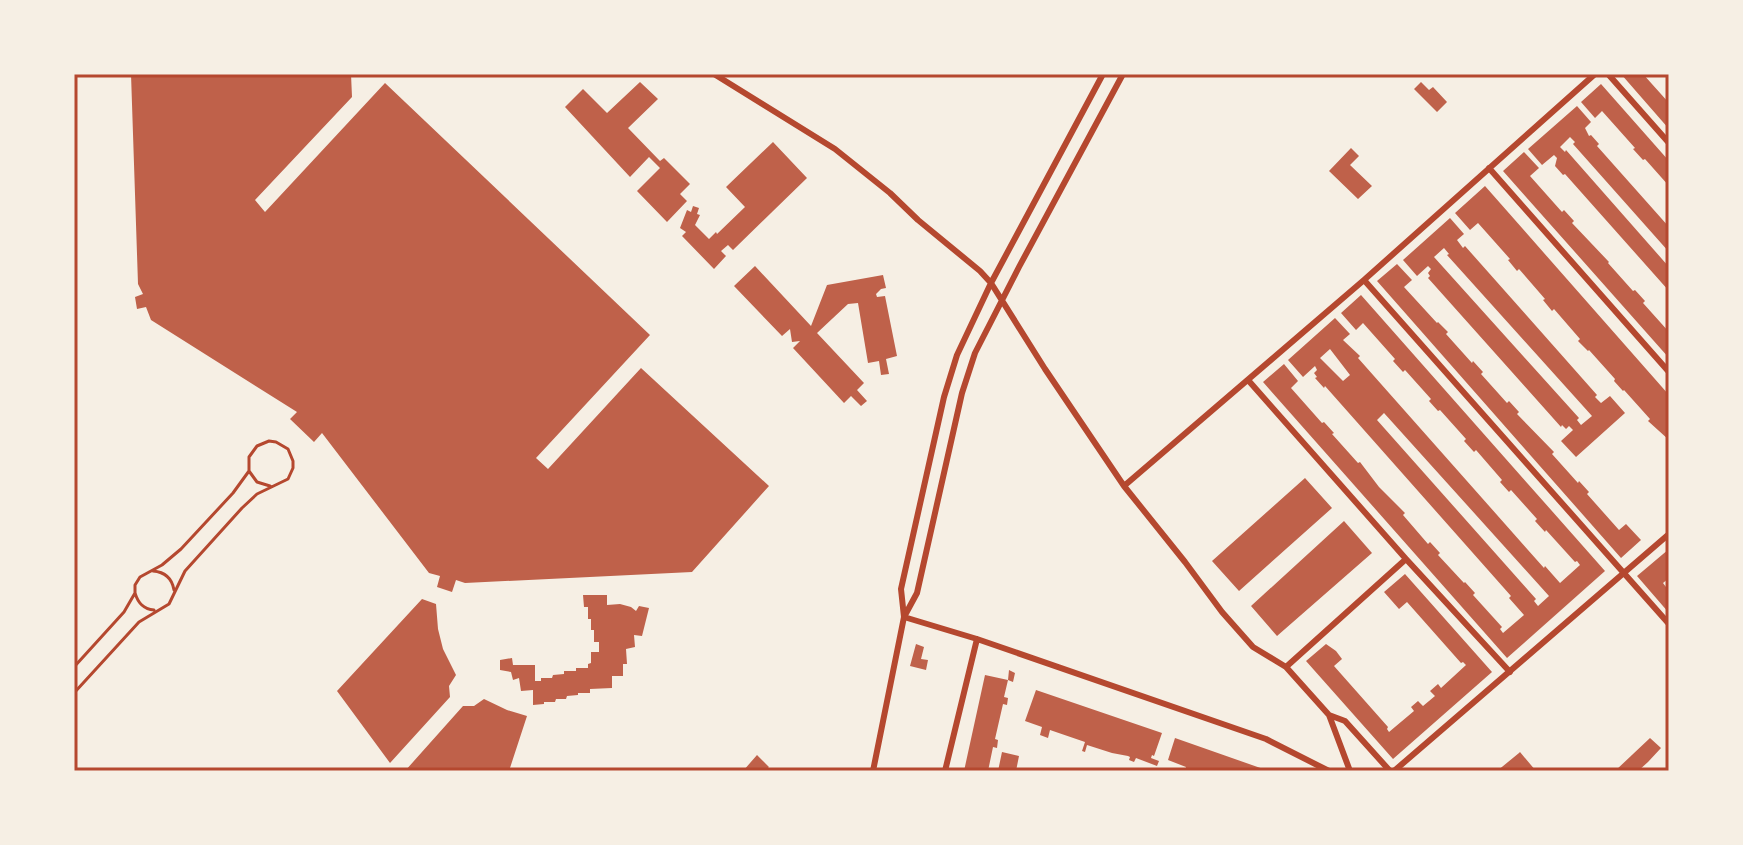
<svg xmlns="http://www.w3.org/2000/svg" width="1743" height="845" viewBox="0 0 1743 845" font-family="Quicksand,sans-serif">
<rect width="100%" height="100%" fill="#f6efe4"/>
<path fill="#bf614a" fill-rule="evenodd" d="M131,74H351L352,97L255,200L265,212L385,83L650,335L536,458L548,469L641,368L769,486L692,572L465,583L456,580L452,592L437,587L440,576L429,573L322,433L314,442L290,419L297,412L151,320L146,307L137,309L135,297L143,294L138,284Z
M1621,74H1643L1669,103V129Z
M640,82L658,99L628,128L660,161L664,158L690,184L680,194L687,201L667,222L637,191L660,168L649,157L630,177L565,107L583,89L607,113Z
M1421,82L1429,90L1433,87L1447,102L1437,112L1414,89Z
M1601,84L1669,161V186L1645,159L1643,160L1633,149L1635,148L1602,111L1595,118L1581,102Z
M1577,106L1591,122L1585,128L1589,136L1591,135L1599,144L1597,146L1669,227V252L1573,144L1575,142L1570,137L1560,147L1565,152L1566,150L1669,267V291L1565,174L1563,175L1555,166L1557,158L1554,155L1542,165L1528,149Z
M773,142L807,178L733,250L728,245L721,251L726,256L714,269L682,236L686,232L680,228L687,210L691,212L693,206L699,208L697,214L700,215L695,225L709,239L716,232L717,234L745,207L726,187Z
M1351,148L1359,156L1350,165L1372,186L1358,199L1329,171Z
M1524,152L1539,168L1530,176L1562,212L1564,210L1574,221L1572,223L1609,262L1608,263L1633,291L1635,290L1645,301L1643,303L1669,332V358L1503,171Z
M1485,186L1669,395V440L1648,421L1650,419L1624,390L1623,391L1614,381L1615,379L1589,350L1588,351L1578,341L1580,339L1554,309L1552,311L1543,300L1545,299L1519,269L1517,271L1508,260L1510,259L1478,223L1470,230L1455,213Z
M1450,218L1464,234L1457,240L1463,248L1465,246L1597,395L1595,397L1601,403L1610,396L1625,413L1576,457L1561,441L1573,430L1569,426L1566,429L1562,425L1561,427L1428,278L1430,276L1428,273L1431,269L1428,266L1417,276L1403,260ZM1444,248L1449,254L1447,255L1592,416L1581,425L1577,420L1579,418L1434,257Z
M1397,264L1412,280L1404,287L1437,323L1438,322L1448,332L1446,334L1472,363L1473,361L1483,372L1481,374L1507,403L1509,401L1519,412L1517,414L1554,452L1552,454L1578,483L1579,481L1589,492L1587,494L1619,530L1626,524L1641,540L1621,558L1377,281Z
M755,266L811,326L827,285L883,275L886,288L881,289L876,294L877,297L885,296L897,356L886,359L889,374L881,375L879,361L868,363L858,303L848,304L817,333L864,383L857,390L867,401L861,406L851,396L844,403L793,348L800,341L792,342L790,329L782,336L734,286Z
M1361,295L1605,571L1507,658L1263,382L1284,364L1298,381L1291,388L1322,423L1324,422L1334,433L1332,434L1358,463L1360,462L1379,487L1405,513L1403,515L1428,544L1430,542L1440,553L1438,555L1464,583L1465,582L1475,593L1473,595L1502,627L1500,629L1503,633L1524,615L1509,598L1511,596L1325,386L1324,388L1315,378L1317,377L1314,373L1317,370L1315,366L1303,377L1288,360L1335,318L1350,334L1343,340L1360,356L1358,358L1544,568L1545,566L1560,583L1580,565L1577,561L1575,562L1546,530L1545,532L1535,521L1537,519L1511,490L1509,492L1500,482L1502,480L1476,450L1474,452L1464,441L1466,439L1440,410L1438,411L1429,401L1431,399L1405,370L1403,372L1393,361L1395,359L1363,323L1356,330L1341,313ZM1330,349L1350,375L1343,381L1320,358ZM1384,413L1549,596L1538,606L1534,601L1536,599L1377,420Z
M1305,478L1332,508L1239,591L1212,561Z
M1344,521L1372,553L1277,636L1251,606Z
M1669,549V578L1663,583L1666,587L1668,585L1669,586V613L1637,576Z
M1405,574L1492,672L1393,759L1306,661L1326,644L1336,651L1342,659L1334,666L1388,727L1387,729L1389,732L1414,711L1411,707L1418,701L1423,706L1435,696L1430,691L1438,684L1441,688L1466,665L1463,662L1461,663L1407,602L1399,609L1384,592Z
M583,595H607V605L620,604L631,607L636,611L639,606L649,608L642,636L634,635L635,647L626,649L627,664H623V676H612V688L590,689V693H578V695L567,696L566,699H556L555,702H544V704L533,705V690L521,691L519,678L513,680L511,672L500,670V660L512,658L513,665H535V681H541V678H552L553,675L564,674V671H576V668H588V664L591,663V652H599V642H594V630H591V619H588V607H584Z
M422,599L436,604L438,629L443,649L456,675L449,686L450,697L390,763L337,691Z
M916,644L924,647L921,659L928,660L926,670L910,666Z
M1009,670L1015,673L1013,682L1008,680L1004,697L1008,698L1007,705L1003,704L995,739L998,740L997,748L993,747L988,771H964L985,675L1008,680Z
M1036,690L1162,733L1154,756L1152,755L1151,758L1159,761L1157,766L1136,758L1134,762L1129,760L1130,757L1128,756L1112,753L1087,745L1085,752L1082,751L1085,742L1050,730L1048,738L1040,735L1042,727L1025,721Z
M484,699L507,710L527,716L509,771H405L463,706H474Z
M1175,738L1269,771H1198L1193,769L1185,771L1186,767L1168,760Z
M1650,738L1661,748L1648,762L1638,771H1615Z
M1002,752L1019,756L1016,771H998Z
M1520,752L1536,771H1497L1519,753Z
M757,755L769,767L765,771H743Z"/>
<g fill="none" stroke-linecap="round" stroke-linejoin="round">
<path stroke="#b5482f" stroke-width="3" d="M249,471L257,482L270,486
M153,571C165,572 172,578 174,590
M135,593C138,603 143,609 154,610
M74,667L124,612L135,593V585L140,577L162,565L181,549L233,493L249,471V457L257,446L269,441L276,442L288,449L293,461V468L288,479L257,494L242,508L185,571L169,604L139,622L74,693"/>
<path stroke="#b5482f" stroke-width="6" d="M714,74L835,149L890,193L918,220L980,271L991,283L1045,369L1124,486L1185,562L1222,612L1253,647L1286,667L1329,715L1350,771
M1608,74L1669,143
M1489,168L1669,372
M1364,280L1669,624
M1248,380L1406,559L1510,672
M1124,486L1364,280L1595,74
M904,617L917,593L962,393L975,353L1019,267L1123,74
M904,617L977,639L1266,739L1329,771
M1286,667L1406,559
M1329,715L1345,721L1390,771
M873,771L904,617L901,589L944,397L957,355L991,283L1103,74
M945,771L977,639
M1394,771L1669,534"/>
</g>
<rect width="1743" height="845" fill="none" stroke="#f6efe4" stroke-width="152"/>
<rect x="76" y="76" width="1591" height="693" fill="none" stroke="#b5482f" stroke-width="3"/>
</svg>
